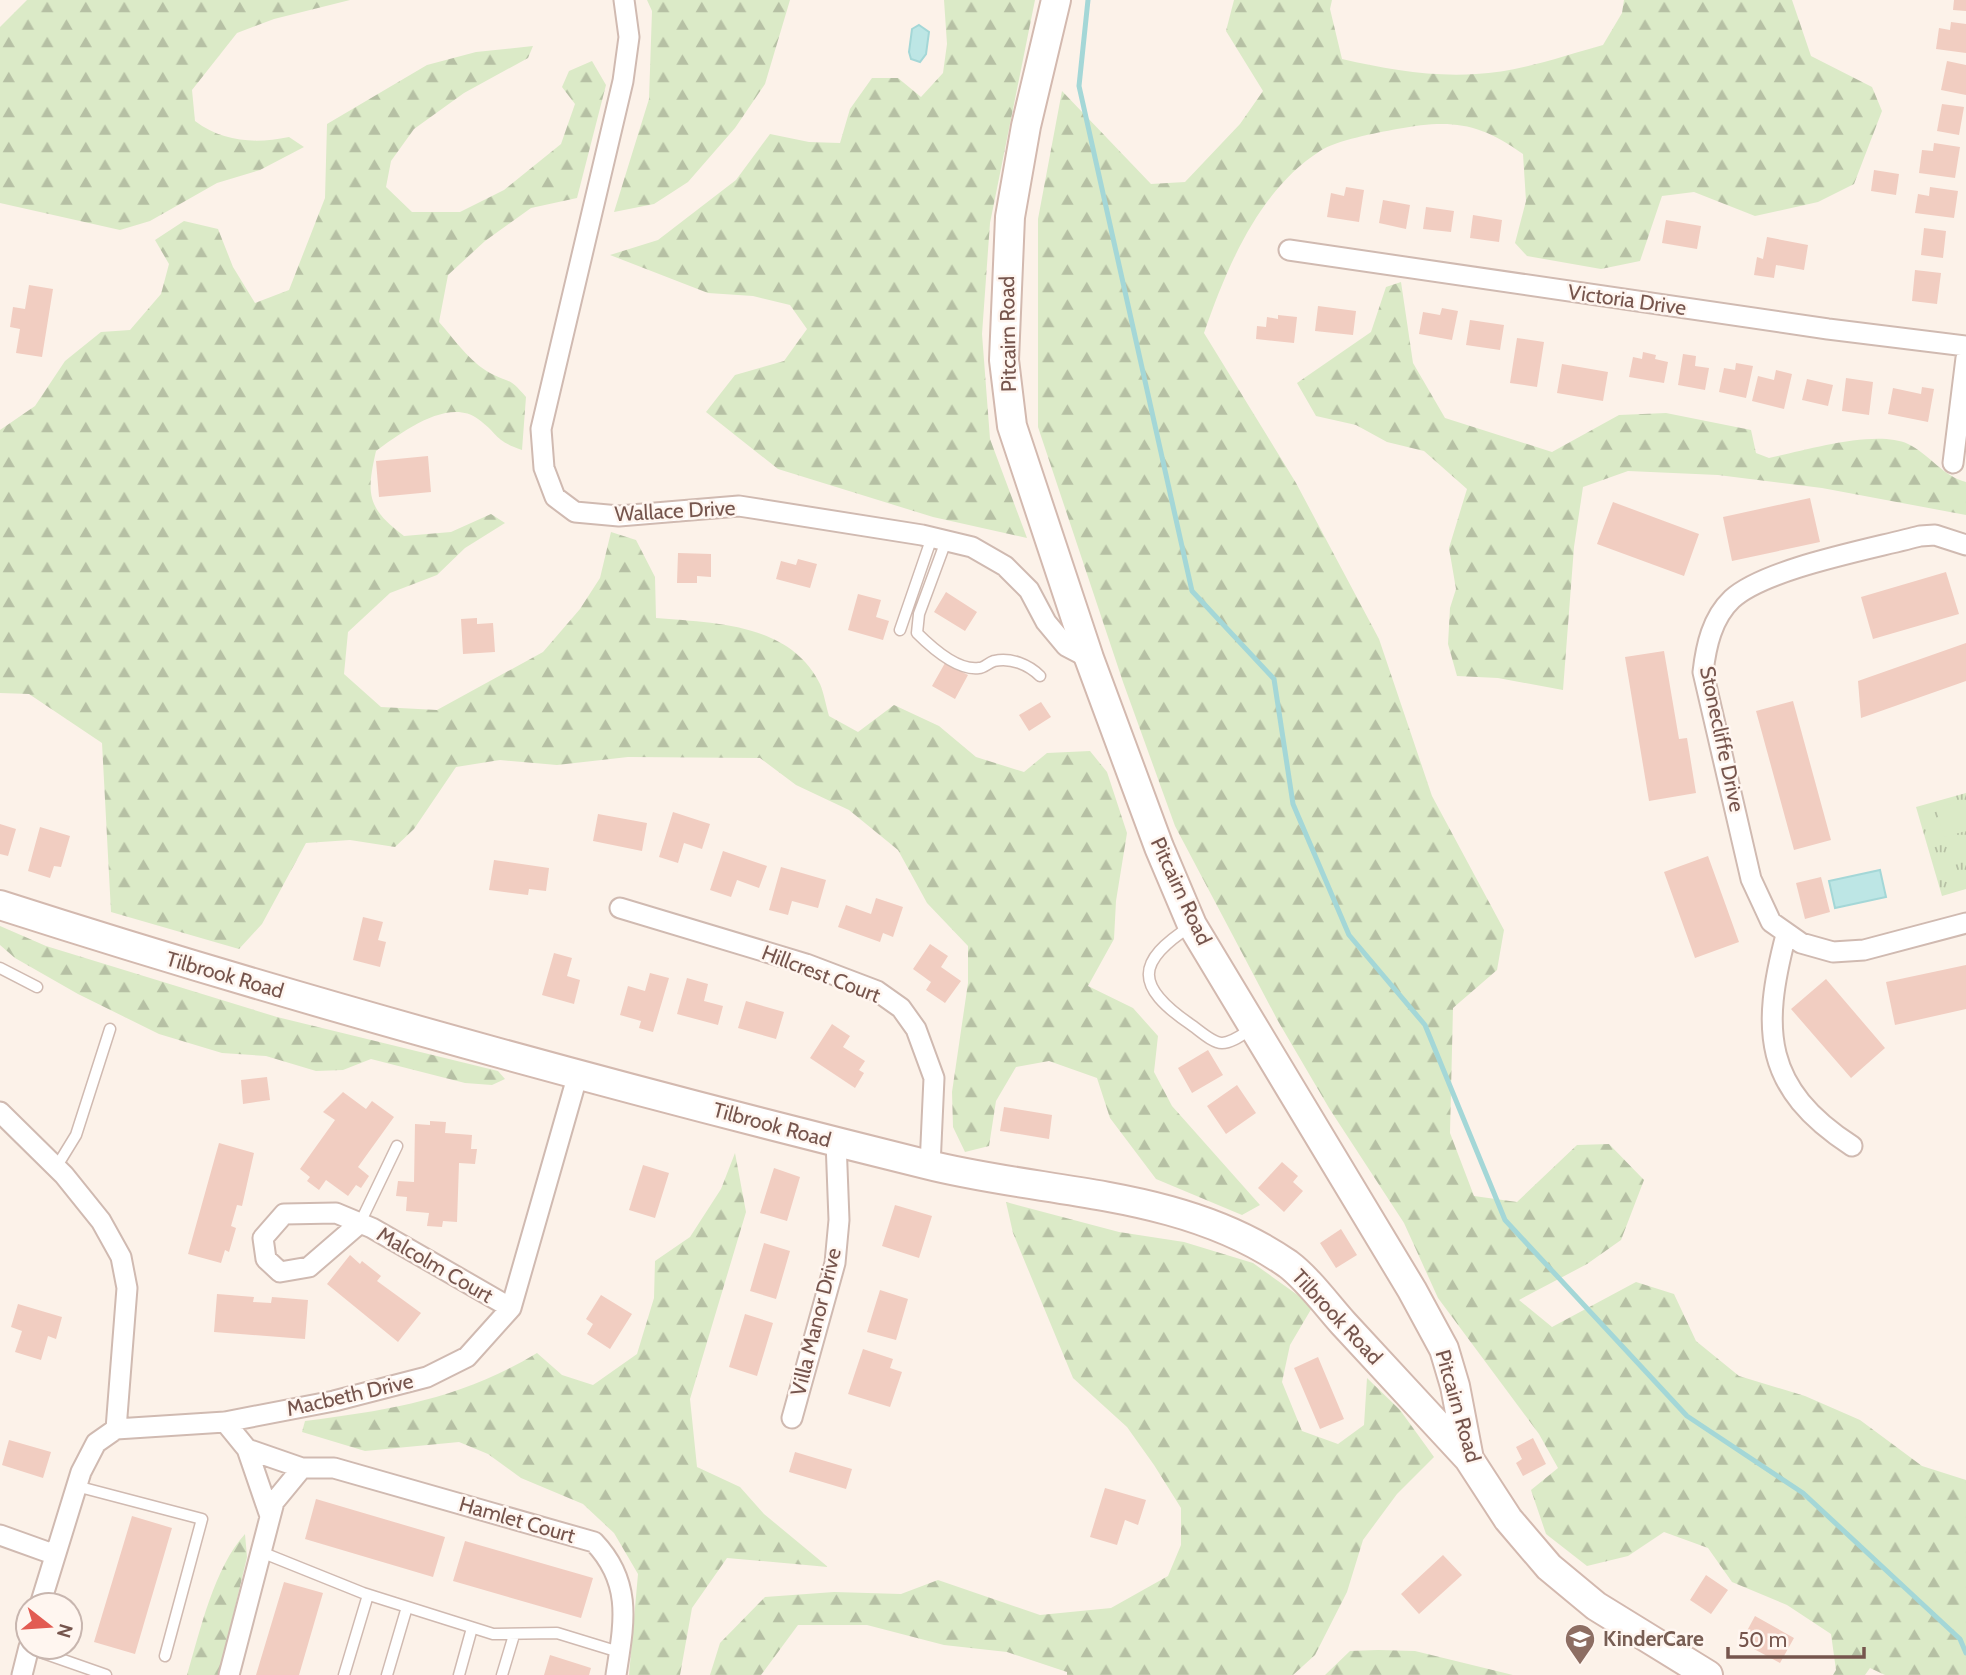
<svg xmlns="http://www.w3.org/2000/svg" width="1966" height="1675" viewBox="0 0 1966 1675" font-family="Cabin,sans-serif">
<defs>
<pattern id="grass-tufts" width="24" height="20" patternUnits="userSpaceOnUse" patternTransform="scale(1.75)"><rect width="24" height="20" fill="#dbeac7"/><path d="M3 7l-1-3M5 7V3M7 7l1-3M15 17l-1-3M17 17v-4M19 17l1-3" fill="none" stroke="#b6c0a4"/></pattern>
<pattern id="forest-firs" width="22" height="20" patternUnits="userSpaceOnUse" patternTransform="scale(1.75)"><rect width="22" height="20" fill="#dbeac7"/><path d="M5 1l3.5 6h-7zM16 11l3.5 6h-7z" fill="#b6c0a4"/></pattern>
</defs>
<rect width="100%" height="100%" fill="#fcf2e9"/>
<path fill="url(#grass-tufts)" d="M1966,793V889L1942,896L1916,807Z"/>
<path fill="url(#forest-firs)" d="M27,0H350L274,19L237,33L192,90L195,121C223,142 255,144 289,137L304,147L260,170L217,183L150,221L120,230L0,203V27Z
M647,0H790L765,84L735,128L688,182L654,204L614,212L649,99L652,11Z
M944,0H1035L990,223L982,334L990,439L1027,538L933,517L778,469L706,412L735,375L784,361L807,329L790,305L753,296L708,293L610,255L658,240L736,180L770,134L809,142L840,143L850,109L872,78H898L921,97L943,73L947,44Z
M1234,0H1332L1330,9L1342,59C1386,69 1430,77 1476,74C1519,72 1563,56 1603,45L1622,13L1624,0H1792L1811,56L1872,87L1882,111L1854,184L1818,202L1755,216L1694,192L1662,196L1640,261L1601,269L1527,256L1515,243L1526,201L1523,154C1479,122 1450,119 1397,129C1376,133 1337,140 1320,151C1258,191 1227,267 1204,333L1296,483L1379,639L1432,796L1504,930L1497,970L1453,1008L1450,1133L1474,1196L1517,1202L1577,1145L1609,1144L1644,1180L1621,1240L1587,1264L1519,1300L1552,1327L1636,1282L1674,1294L1696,1341L1739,1376L1805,1396L1860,1420L1922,1466L1966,1480V1675H1885L1870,1668L1865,1675H1833L1836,1670L1831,1634L1787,1605L1732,1582L1708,1548L1664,1532L1628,1556L1587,1566L1546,1534L1531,1490L1558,1468L1539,1434L1438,1298L1404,1223L1329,1108L1278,1021L1175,826L1123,682L1038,427V219L1062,91L1151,184L1185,182L1240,124L1263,91L1226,31Z
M533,46L528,58L464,93L414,129L391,161L386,187L412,212H460L504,190L561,144L575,104L562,87L569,71L592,61L606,85L577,198L531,208L485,241L448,275L439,322C454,339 470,362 490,373C511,384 508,376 526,397L522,450C493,440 499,434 478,419C448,397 401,433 376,451C366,495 367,508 404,536L451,532L491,514L505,523L465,548L437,575L390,593L348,632L344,674L381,707L437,710L543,652L580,609L600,578L611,532L636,540L655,577L656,618C715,623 790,623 820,684C824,693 826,706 829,716L858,732L894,705L939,726L976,757L1024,772L1047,753L1090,751L1107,772L1127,833L1116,901L1114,939L1088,986L1133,1008L1158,1036L1154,1072L1172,1106L1260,1205L1242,1215L1156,1179L1110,1118L1097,1078L1049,1061L1016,1067L996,1101L989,1146L965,1152L953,1127L952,1092L968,983V946L927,903L898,850L849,810L796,785L760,758L628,757L557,765L500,760L456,767L414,829L395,847L350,840L306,843L262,924L239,949L111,912L102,743L29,694L0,693V430L35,406L65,361L101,332L130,330L161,294L169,264L155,240L184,221L218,229L233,267L255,303L289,290L325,198L327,124L427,65L476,52Z
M1401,282L1413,363L1445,418L1552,452L1619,415L1666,413L1751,430L1756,453L1769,458C1804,451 1875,429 1908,444C1929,454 1944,477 1966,482V515L1822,488L1718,475L1628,471L1583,487L1574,547L1563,690L1498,678L1457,676L1448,644L1450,608L1456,589L1449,548L1467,489L1424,451L1387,442L1356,425L1316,416L1297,383L1371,332L1386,287Z
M0,926L46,946L277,1017L498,1071L505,1079L492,1085L465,1083L371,1059L343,1070L316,1071L266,1056L222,1053L159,1034L78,994L15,958L0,945Z
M735,1153L746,1212L690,1399L697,1467L740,1487L764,1514L828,1567L727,1558L692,1608L680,1675H629L638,1574L614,1533L583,1504L521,1478L488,1454L459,1442L365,1451L302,1432L305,1421C391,1410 461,1399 537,1353L562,1375L593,1385L637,1354L654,1298L655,1261L690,1237L721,1189Z
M1006,1202L1119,1232L1184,1242L1253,1263L1313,1306L1290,1345L1282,1382L1302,1431L1338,1444L1364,1425L1367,1378L1400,1410L1434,1457L1397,1494L1363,1540L1347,1592L1315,1655L1293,1675H1067V1672L1007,1652L944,1645L867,1625H798L761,1675H710L720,1643L765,1597L834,1592L901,1594L938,1580L1040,1615L1111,1608L1168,1576L1181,1545V1508L1154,1465L1127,1427L1073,1378L1013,1233Z
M245,1534L247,1557L219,1675H187C200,1631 214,1568 245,1534Z
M1378,1650L1415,1651L1513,1675H1325L1350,1651Z"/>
<path fill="#dbeac7" d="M1966,800V831L1944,837L1936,808Z"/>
<path fill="#bde6e5" stroke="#a4d7d7" stroke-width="2" d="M919,25L929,32L926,54L920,62L911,59L909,52L912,29Z
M1880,870L1886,897L1835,908L1829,881Z"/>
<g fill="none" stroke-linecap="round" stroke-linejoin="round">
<path stroke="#a4d7d7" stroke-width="5" d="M1088,0L1079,86L1192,591L1274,679L1293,804L1349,935L1425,1025L1505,1220L1687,1416L1803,1493L1960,1639L1966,1653"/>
</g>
<path fill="#f1cdc1" d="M1954,0H1966V11L1953,10Z
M1951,22L1966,24V53L1936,49L1939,28L1950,30Z
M1947,61L1966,65V95L1941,90Z
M1942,104L1964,107L1959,135L1937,131Z
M1934,143L1960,147L1955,178L1919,173L1922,150L1933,151Z
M1874,170L1899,174L1896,195L1871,191Z
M1346,187L1364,190L1359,222L1327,217L1331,193L1344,196Z
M1930,187L1958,191L1954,218L1915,213L1918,194L1929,196Z
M1383,200L1410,205L1406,229L1379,223Z
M1426,207L1454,211L1451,232L1423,229Z
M1473,215L1502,220L1499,242L1470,238Z
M1666,220L1701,226L1697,249L1662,243Z
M1924,228L1946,231L1943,258L1921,255Z
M1767,237L1808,245L1804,270L1776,265L1774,278L1754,275L1757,257L1763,259Z
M1915,270L1941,273L1937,304L1912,301Z
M29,285L53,289L42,357L16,353L20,329L10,327L13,307L25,309Z
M1318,306L1356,311L1353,335L1315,331Z
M1442,308L1458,311L1452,340L1419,334L1423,312L1440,315Z
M1278,315L1297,317L1294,343L1256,339L1257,326L1266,327L1267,317L1278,319Z
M1470,320L1504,325L1500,350L1466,345Z
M1517,338L1544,342L1537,387L1510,383Z
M1643,352L1656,355L1655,359L1668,362L1664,383L1629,377L1633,357L1642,359Z
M1683,354L1696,356L1695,366L1709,368L1705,390L1678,385Z
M1736,363L1753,366L1746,398L1719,392L1724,368L1735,370Z
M1562,364L1608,372L1603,401L1557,393Z
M1776,370L1792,374L1784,409L1752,401L1758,376L1774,380Z
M1846,378L1873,382L1869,415L1842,411Z
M1807,379L1833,385L1828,406L1802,400Z
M1922,387L1934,389L1928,422L1888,414L1893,388L1921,394Z
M428,456L431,492L379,497L376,461Z
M1810,498L1820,542L1732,561L1723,517Z
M1613,502L1699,534L1684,576L1597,544Z
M678,553L711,554V577L697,576V583H677Z
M798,559L817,564L810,588L776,579L781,561L796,565Z
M1946,572L1959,614L1873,639L1861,597Z
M946,592L977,612L965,631L934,612Z
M858,594L881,600L876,617L889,621L883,640L848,630Z
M477,618V624L493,623L495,652L463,654L461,619Z
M1966,643V681L1861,718L1858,681Z
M1664,651L1679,739L1687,738L1696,793L1649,801L1625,657Z
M945,663L968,675L955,699L932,686Z
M1793,701L1831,840L1794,850L1756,711Z
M1041,702L1051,717L1029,731L1019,715Z
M673,812L710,824L702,849L684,843L678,863L659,857Z
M598,814L647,823L642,851L593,841Z
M0,824L16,829L8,856L0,854Z
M40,827L70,836L61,867L54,866L50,878L28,871Z
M723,851L767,866L759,888L737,880L731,897L710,890Z
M1708,856L1739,942L1695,958L1664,872Z
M494,860L549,868L546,891L529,889L528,895L489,890Z
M781,867L826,880L818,908L792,901L788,915L769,910Z
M1821,877L1830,912L1805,919L1796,883Z
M876,898L903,907L893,937L883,933L880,942L838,927L846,905L871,914Z
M363,917L383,922L378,940L386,942L380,967L353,960Z
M930,944L948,956L941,967L961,981L945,1003L926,990L931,982L913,969Z
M554,953L572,958L567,976L580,980L574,1004L542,995Z
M1966,965V1009L1895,1025L1886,982Z
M650,973L669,978L653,1032L639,1028L641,1021L620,1015L628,986L645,991Z
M687,978L708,984L704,1001L723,1006L718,1025L677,1014Z
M1826,979L1885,1048L1851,1078L1791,1009Z
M746,1001L784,1012L776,1039L738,1028Z
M832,1024L850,1036L843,1047L865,1061L859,1070L864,1073L855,1088L810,1058Z
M1208,1050L1223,1075L1192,1093L1178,1068Z
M267,1077L270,1100L243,1104L241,1080Z
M1237,1085L1256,1113L1226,1134L1207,1106Z
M343,1092L366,1109L372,1101L394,1117L358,1167L369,1176L361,1188L356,1185L348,1196L326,1180L319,1190L307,1181L310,1177L300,1169L335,1120L323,1112Z
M1004,1107L1052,1115L1049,1139L1000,1131Z
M430,1121L446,1122L445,1133L472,1135L471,1149H477L475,1164L459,1163L457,1222L443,1221L442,1227L427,1226L429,1213L406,1211L407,1197L396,1196L398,1181L414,1182L415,1124L430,1125Z
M219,1143L254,1153L242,1206L237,1205L231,1226L236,1228L229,1252L225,1250L221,1263L188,1254Z
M1282,1162L1298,1176L1293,1182L1303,1191L1284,1212L1258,1188Z
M643,1165L669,1173L655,1218L629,1210Z
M774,1168L800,1177L787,1221L760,1213Z
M895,1205L932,1216L919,1258L882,1246Z
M1341,1229L1357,1255L1336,1268L1320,1243Z
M764,1243L790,1251L776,1299L750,1291Z
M350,1255L360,1264L362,1261L381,1276L377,1281L421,1313L398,1342L327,1284Z
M880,1290L908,1299L896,1340L867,1332Z
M217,1294L254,1297L253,1302L271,1303L272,1297L308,1300L305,1339L214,1332Z
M601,1295L632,1314L610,1349L587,1334L593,1324L586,1319Z
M18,1304L62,1317L56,1339L48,1336L41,1360L15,1352L22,1331L11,1327Z
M745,1314L773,1323L757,1376L729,1367Z
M863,1349L893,1359L890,1368L902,1372L890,1407L848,1394Z
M1318,1357L1344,1419L1320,1429L1294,1368Z
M1533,1438L1546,1464L1523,1476L1516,1463L1522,1459L1516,1447Z
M9,1440L51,1452L43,1478L2,1465Z
M795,1452L852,1469L846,1489L789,1472Z
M1105,1488L1146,1500L1138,1525L1125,1520L1117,1545L1090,1537Z
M316,1499L445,1537L433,1577L305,1539Z
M132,1516L172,1528L135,1654L94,1642Z
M465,1541L593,1578L581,1618L453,1581Z
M1443,1555L1462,1575L1419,1614L1401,1594Z
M1706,1575L1728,1590L1711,1614L1690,1600Z
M284,1582L323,1593L299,1675H256Z
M1755,1616L1794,1638L1780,1663L1741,1642Z
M550,1655L591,1668L589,1675H544Z"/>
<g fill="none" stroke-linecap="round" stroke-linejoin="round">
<g stroke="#d0bab1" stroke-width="13">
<path id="lane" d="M946,541L919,614L917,633C931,647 957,671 979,668C984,668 988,663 994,661C1011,657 1029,665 1040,676
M900,630L932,537
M1191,926C1135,962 1135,986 1190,1024C1199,1030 1212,1043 1222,1043C1232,1043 1243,1034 1251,1029
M0,968L37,987
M57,1166L76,1135L110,1029
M360,1223L397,1146
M76,1486L202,1519L165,1656
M261,1552L363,1593L493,1634L557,1633L619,1652
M29,1648L106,1675
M344,1675L368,1595
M387,1675L407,1607
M459,1675L472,1628
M502,1675L514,1635"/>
</g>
<g stroke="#d0bab1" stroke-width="23">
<path id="street" d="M624,0L629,37L623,81L541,429L544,468L555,497L575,512L619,516L739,506L922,535L972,547L1005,566L1029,590L1046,622L1066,646L1089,658
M1289,250L1828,329L1966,346
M1953,463L1966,358
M1966,545L1935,535L1920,536C1872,549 1766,568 1732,599C1712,618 1706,646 1703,672L1751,879L1771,922L1801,943L1833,952L1864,950L1966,923
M620,908L806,964L877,991L901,1008L916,1029L934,1078L930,1166
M1786,935C1761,1030 1763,1088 1852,1146
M0,1112L64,1175L101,1221L121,1257L127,1288L116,1429
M360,1223L309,1267L280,1272L266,1259L263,1238L284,1214L336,1213L372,1228L511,1308
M792,1418L835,1263L839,1220L836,1141
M225,1422L247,1449L270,1516
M247,1449L302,1468
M0,1535L53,1554
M40,1605L81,1472L96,1443L116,1429L225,1422L334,1401L427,1377L467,1357L511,1308L578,1074
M22,1675L29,1647
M229,1675L274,1502L302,1468H334L594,1542C633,1583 624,1623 616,1675"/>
</g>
<g stroke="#d3b9af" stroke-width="32">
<path id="secondary" d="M1056,0L1026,126L1010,217L1004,360L1012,426L1089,658L1159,847L1192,925L1412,1290L1444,1349L1455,1386L1469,1459L1508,1519L1549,1567L1596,1606L1708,1675
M0,905C305,1003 614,1087 925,1164C1046,1195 1180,1189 1288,1264C1308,1279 1326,1304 1343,1323C1385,1368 1427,1414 1469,1459"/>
</g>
<use href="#lane" stroke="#fff" stroke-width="10"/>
<use href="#street" stroke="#fff" stroke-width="19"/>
<use href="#secondary" stroke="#fff" stroke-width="28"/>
</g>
<defs>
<g id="school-pin" transform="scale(1.575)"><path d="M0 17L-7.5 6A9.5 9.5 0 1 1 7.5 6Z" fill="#8d6e63" stroke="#fff6f0"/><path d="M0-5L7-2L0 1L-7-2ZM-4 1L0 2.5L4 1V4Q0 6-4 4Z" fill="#fff"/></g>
</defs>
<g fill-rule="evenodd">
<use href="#school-pin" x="1580" y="1639"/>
</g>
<g text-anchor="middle" stroke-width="5" stroke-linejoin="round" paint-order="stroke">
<g font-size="21" fill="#76554d" stroke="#fff6f0">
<text transform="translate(1627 300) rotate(8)" y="7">Victoria Drive</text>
<text transform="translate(1008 334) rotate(-91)" y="7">Pitcairn Road</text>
<text transform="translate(675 511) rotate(-3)" y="7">Wallace Drive</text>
<text transform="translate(1722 739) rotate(78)" y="7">Stonecliffe Drive</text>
<text transform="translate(1181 891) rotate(65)" y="7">Pitcairn Road</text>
<text transform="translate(821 974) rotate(21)" y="7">Hillcrest Court</text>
<text transform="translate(225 975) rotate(16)" y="7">Tilbrook Road</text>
<text transform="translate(772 1125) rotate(15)" y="7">Tilbrook Road</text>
<text transform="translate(435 1265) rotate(30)" y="7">Malcolm Court</text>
<text transform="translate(1337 1317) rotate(47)" y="7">Tilbrook Road</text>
<text transform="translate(816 1322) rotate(-76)" y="7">Villa Manor Drive</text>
<text transform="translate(350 1395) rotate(-13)" y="7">Macbeth Drive</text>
<text transform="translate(1458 1406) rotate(74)" y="7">Pitcairn Road</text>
<text transform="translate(517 1520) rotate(16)" y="7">Hamlet Court</text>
</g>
<g font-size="21" font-weight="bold" fill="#785e54" stroke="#fff6f0" text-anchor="start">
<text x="1603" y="1646">KinderCare</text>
</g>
</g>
<g transform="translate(49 1626) rotate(107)"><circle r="33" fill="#fff6f0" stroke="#c8b6af" stroke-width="2"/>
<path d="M0-5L12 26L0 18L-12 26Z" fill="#e25b52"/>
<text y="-10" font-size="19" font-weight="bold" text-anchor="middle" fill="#76554d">N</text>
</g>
<path d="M1728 1647v10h136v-10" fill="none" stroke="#76554d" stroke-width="3.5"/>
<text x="1738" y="1647" font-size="21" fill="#76554d" stroke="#fff6f0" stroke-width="5" paint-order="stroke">50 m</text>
</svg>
